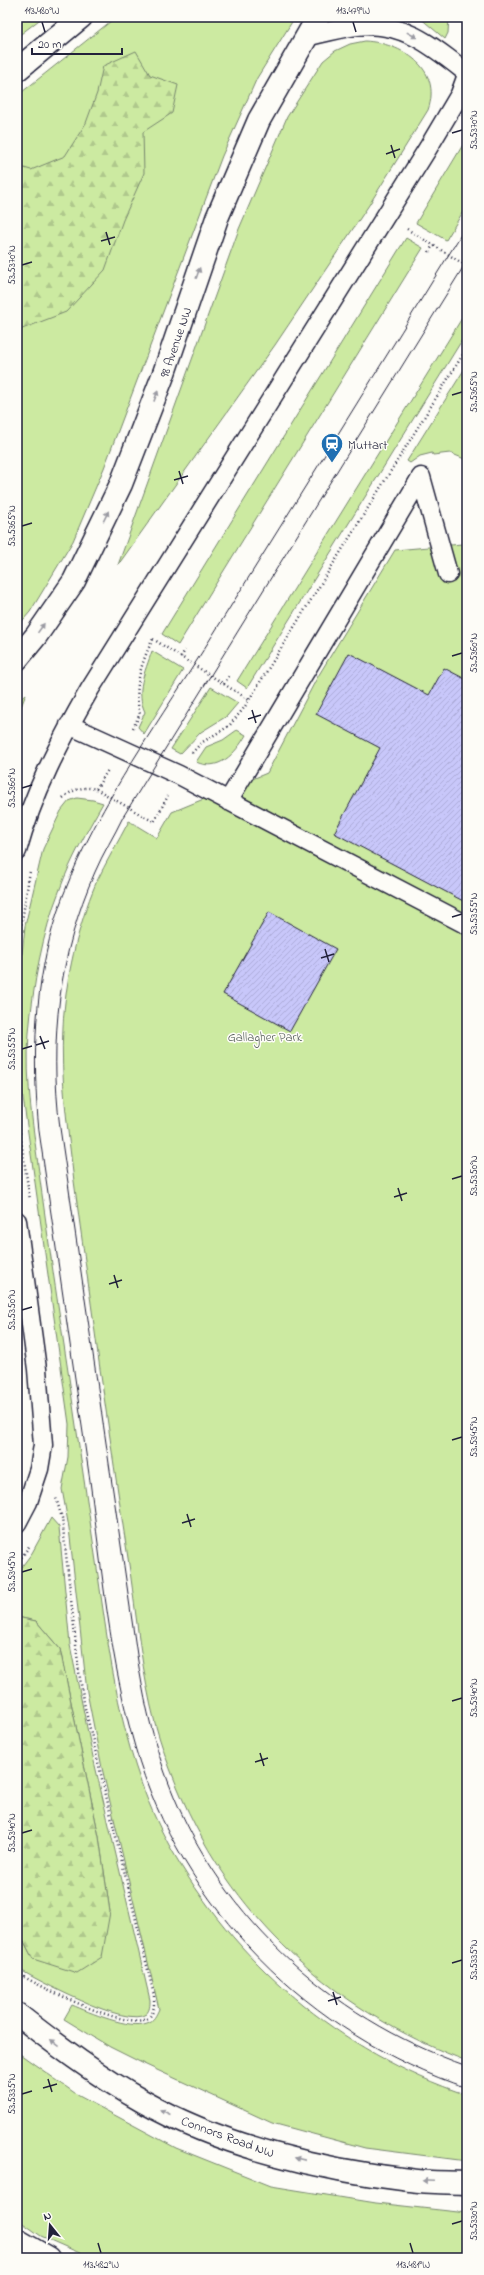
<svg xmlns="http://www.w3.org/2000/svg" width="484" height="2275" viewBox="0 0 484 2275" font-family="'Indie Flower',sans-serif">
<defs>
<pattern id="forest-firs" width="22" height="20" patternUnits="userSpaceOnUse"><rect width="22" height="20" fill="#cceaa1"/><path d="M5 1l3.5 6h-7zM16 11l3.5 6h-7z" fill="#afc88c"/></pattern>
<pattern id="building-hatch" width="6" height="6" patternUnits="userSpaceOnUse"><rect width="6" height="6" fill="#c8c7fa"/><path d="M-1 1l2-2M0 6l6-6M5 7l2-2" fill="none" stroke="#acabd7"/></pattern>
</defs>
<rect width="100%" height="100%" fill="#fdfcf7"/>
<filter id="ink" filterUnits="userSpaceOnUse"><feTurbulence type="fractalNoise" baseFrequency=".025" numOctaves="2"/><feDisplacementMap in="SourceGraphic" scale="8" xChannelSelector="R" yChannelSelector="G"/><feConvolveMatrix kernelMatrix="1 2 1 2 8 2 1 2 1" color-interpolation-filters="sRGB"/></filter>
<g filter="url(#ink)">
<path fill="#cceaa1" stroke="#77866e" d="M17,17H43L17,37Z
M116,17H295L257,78L222,156L104,468L73,541L30,612L17,627V96Z
M419,17H449L448,33L445,39Z
M365,41C401,43 443,68 428,110L369,205L275,345L118,565L239,229L287,117L323,61L335,51L350,44Z
M467,138V205L446,240L416,223Z
M406,238L423,248L178,645L162,634Z
M467,310V332L247,688L237,681Z
M467,365V460L450,453L433,455L432,453L420,456L410,463L407,461Z
M467,535V2061C356,2020 261,1944 203,1840C183,1804 166,1763 155,1723C142,1673 137,1621 130,1571C119,1501 109,1431 99,1362C91,1301 82,1241 74,1181C68,1130 60,1078 63,1027C65,981 78,925 96,883C106,862 118,842 129,821L157,838L172,812L267,773L317,678L395,550L462,544Z
M152,651L183,670L144,734L138,727L145,712C135,691 145,672 152,651Z
M211,687L238,703L227,716L201,732L180,754L171,749Z
M26,694L17,717V702Z
M237,730L246,735C235,754 219,772 196,762L206,747L223,740Z
M77,798L93,800L103,803C87,831 71,859 60,889C42,934 33,985 29,1033C25,1082 34,1132 40,1180C49,1246 59,1312 69,1378C79,1446 89,1514 99,1582C112,1673 124,1763 169,1845C234,1962 339,2052 467,2095V2161L365,2148L272,2123L144,2064L110,2047L64,2019L72,2005C89,2012 130,2030 147,2023C154,2021 156,2015 159,2009L102,1768L87,1692L69,1528L62,1489L68,1457L69,1424L21,1083L20,1013V973L25,926L43,849L61,811L69,801Z
M51,1518L59,1527L70,1645L93,1757L150,2000C150,2005 150,2010 146,2014C128,2029 35,1979 17,1968V1928L33,1959L110,1912L99,1837L60,1649L36,1621L17,1617V1573L32,1553Z
M17,2052L79,2096L176,2148L271,2186L376,2203L467,2213V2258H91L41,2236L17,2219Z"/>
<path fill="url(#forest-firs)" stroke="#77866e" d="M136,51L150,75L178,85L172,113L143,132L144,173L123,220L105,270L66,312L17,331V166L31,170L65,156L86,123L97,93L103,66Z
M17,1617L36,1621L60,1649L99,1837L110,1912L102,1957L77,1973L33,1959L17,1928Z"/>
<path fill="url(#building-hatch)" stroke="#22223b" d="M349,653L429,695L444,668L467,680V903L334,833L380,748L316,714Z
M269,912L336,949L290,1031L223,994Z"/>
<g fill="none" stroke-linecap="round" stroke-linejoin="round">
<g stroke="#22223b" stroke-width="21">
<path id="lane" d="M306,37C323,33 340,28 357,26C402,20 434,47 467,73
M69,725L179,775L467,925
M228,801L421,477L448,574
M17,851C33,793 60,741 90,689L428,148L460,94L467,75
M17,1221L37,1369L43,1445L39,1469L28,1502L17,1523"/>
</g>
<g stroke="#22223b" stroke-width="25">
<path id="secondary" d="M17,70L81,17
M17,659L36,636L74,581L121,484L164,373L217,218L259,120L318,17
M17,2014C58,2046 99,2077 144,2102C222,2146 321,2170 410,2180C428,2183 448,2182 467,2183
M17,2240L48,2258"/>
</g>
<path stroke="#22223b" stroke-width="2.5" stroke-dasharray="1 3" stroke-linecap="butt" d="M407,229L467,266
M429,252L433,245
M153,639L249,700
M181,657L185,650
M224,684L229,676
M133,728L140,714C133,688 141,663 153,639
M192,753L201,743L229,726L244,708L467,348
M96,789L154,822L168,796
M63,798C73,789 84,786 96,789L108,770
M17,952L30,871
M17,1113L30,1200
M17,1564L30,1545
M17,1973C38,1985 127,2032 148,2018C155,2013 154,2003 154,1995L85,1708L79,1672L62,1518L56,1498"/>
<use href="#lane" stroke="#fdfcf7" stroke-width="18"/>
<use href="#secondary" stroke="#fdfcf7" stroke-width="22"/>
<path stroke="#22223b" stroke-width="1" d="M467,225C380,367 292,508 204,649C152,733 89,817 57,913C34,984 32,1057 39,1131C56,1248 73,1365 90,1481C102,1570 110,1661 135,1747C181,1907 310,2036 467,2088
M467,261L123,817C114,836 103,853 95,872C59,952 49,1041 60,1128L137,1655C143,1694 151,1732 164,1770C212,1910 329,2018 467,2066"/>
</g>
<defs><path id="oneway-solid" d="M-6-.8H1V-3.2L6.5 0L1 3.2V.8H-6Z"/></defs>
<g fill="#9a9aa2">
<use href="#oneway-solid" transform="translate(412 35) rotate(29)"/>
<use href="#oneway-solid" transform="translate(198 273) rotate(-71)"/>
<use href="#oneway-solid" transform="translate(156 396) rotate(-69)"/>
<use href="#oneway-solid" transform="translate(106 516) rotate(-64)"/>
<use href="#oneway-solid" transform="translate(41 628) rotate(-55)"/>
<use href="#oneway-solid" transform="translate(55 2043) rotate(-143)"/>
<use href="#oneway-solid" transform="translate(165 2112) rotate(-155)"/>
<use href="#oneway-solid" transform="translate(300 2159) rotate(-167)"/>
<use href="#oneway-solid" transform="translate(428 2181) rotate(-178)"/>
</g>
</g>
<path fill="none" stroke="#22223b" stroke-width="1.5" d="M42,22L45,32M353,22L356,32M452,133L462,130M391,145L395,158M386,154L400,149M106,232L110,245M101,241L115,237M22,265L32,262M452,395L462,392M179,471L183,484M174,480L188,476M22,526L32,523M452,656L462,653M252,710L256,723M248,719L261,715M22,788L32,785M452,917L462,914M325,949L329,962M321,958L334,954M40,1036L45,1049M36,1045L49,1041M22,1049L32,1046M452,1179L462,1176M398,1188L402,1201M394,1197L407,1193M114,1275L118,1288M109,1284L122,1280M22,1310L32,1307M452,1440L462,1437M187,1514L191,1527M182,1523L195,1519M22,1572L32,1569M452,1701L462,1698M260,1753L264,1766M255,1762L268,1758M22,1833L32,1830M452,1963L462,1960M333,1992L337,2005M328,2001L341,1997M48,2079L52,2092M43,2088L57,2084M22,2094L32,2091M452,2224L462,2221M98,2243L101,2253M410,2243L413,2253"/>
<defs>
<g id="station-pin" transform="scale(1.15)"><path d="M0 17L-7.5 6A9.5 9.5 0 1 1 7.5 6Z" fill="#1f6fb2" stroke="#fdfcf7"/><path d="M-3-6H3Q5-6 5-4V2Q5 4 3 4L4.5 6H3L1.5 4h-3L-3 6H-4.5L-3 4Q-5 4-5 2V-4Q-5-6-3-6ZM-3.5-4v3h7v-3ZM-3.5 1v1.5H-2V1ZM2 1v1.5H3.5V1Z" fill="#fff"/></g>
</defs>
<g fill-rule="evenodd">
<use href="#station-pin" x="332" y="444"/>
</g>
<g text-anchor="middle" stroke-width="3" stroke-linejoin="round" paint-order="stroke">
<g font-size="13" fill="#22223b" stroke="#fdfcf7">
<text transform="translate(175 342) rotate(-71)" y="5">98 Avenue NW</text>
<text transform="translate(228 2136) rotate(20)" y="5">Connors Road NW</text>
</g>
<g font-size="13" fill="#22223b" stroke="#fdfcf7" text-anchor="start">
<text x="348" y="449">Muttart</text>
</g>
<g font-size="13" fill="#555e5a" stroke="#fdfcf7">
<text x="265" y="1041">Gallagher Park</text>
</g>
</g>
<rect width="484" height="2275" fill="none" stroke="#fdfcf7" stroke-width="44"/>
<g transform="translate(50 2225) rotate(343)" stroke="#fdfcf7" stroke-width="3" paint-order="stroke">
<path d="M0-3L7 15L0 10L-7 15Z" fill="#22223b"/>
<text y="-6" font-size="11" font-weight="bold" text-anchor="middle" fill="#22223b">N</text>
</g>
<path d="M32 48v6h90v-6" fill="none" stroke="#22223b" stroke-width="2"/>
<text x="38" y="48" font-size="12" fill="#22223b" stroke="#fdfcf7" stroke-width="3" paint-order="stroke">20 m</text>
<rect x="22" y="22" width="440" height="2231" fill="none" stroke="#22223b" stroke-width="1.5"/>
<g font-size="10" text-anchor="middle" fill="#22223b">
<text x="42" y="14">113.480°W</text>
<text x="353" y="14">113.479°W</text>
<text transform="translate(473 130) rotate(-90)" y="4">53.5370°N</text>
<text transform="translate(11 265) rotate(-90)" y="4">53.5370°N</text>
<text transform="translate(473 392) rotate(-90)" y="4">53.5365°N</text>
<text transform="translate(11 526) rotate(-90)" y="4">53.5365°N</text>
<text transform="translate(473 653) rotate(-90)" y="4">53.5360°N</text>
<text transform="translate(11 788) rotate(-90)" y="4">53.5360°N</text>
<text transform="translate(473 914) rotate(-90)" y="4">53.5355°N</text>
<text transform="translate(11 1049) rotate(-90)" y="4">53.5355°N</text>
<text transform="translate(473 1176) rotate(-90)" y="4">53.5350°N</text>
<text transform="translate(11 1310) rotate(-90)" y="4">53.5350°N</text>
<text transform="translate(473 1437) rotate(-90)" y="4">53.5345°N</text>
<text transform="translate(11 1572) rotate(-90)" y="4">53.5345°N</text>
<text transform="translate(473 1698) rotate(-90)" y="4">53.5340°N</text>
<text transform="translate(11 1833) rotate(-90)" y="4">53.5340°N</text>
<text transform="translate(473 1960) rotate(-90)" y="4">53.5335°N</text>
<text transform="translate(11 2094) rotate(-90)" y="4">53.5335°N</text>
<text transform="translate(473 2221) rotate(-90)" y="4">53.5330°N</text>
<text x="101" y="2268">113.482°W</text>
<text x="413" y="2268">113.481°W</text>
</g>
</svg>
